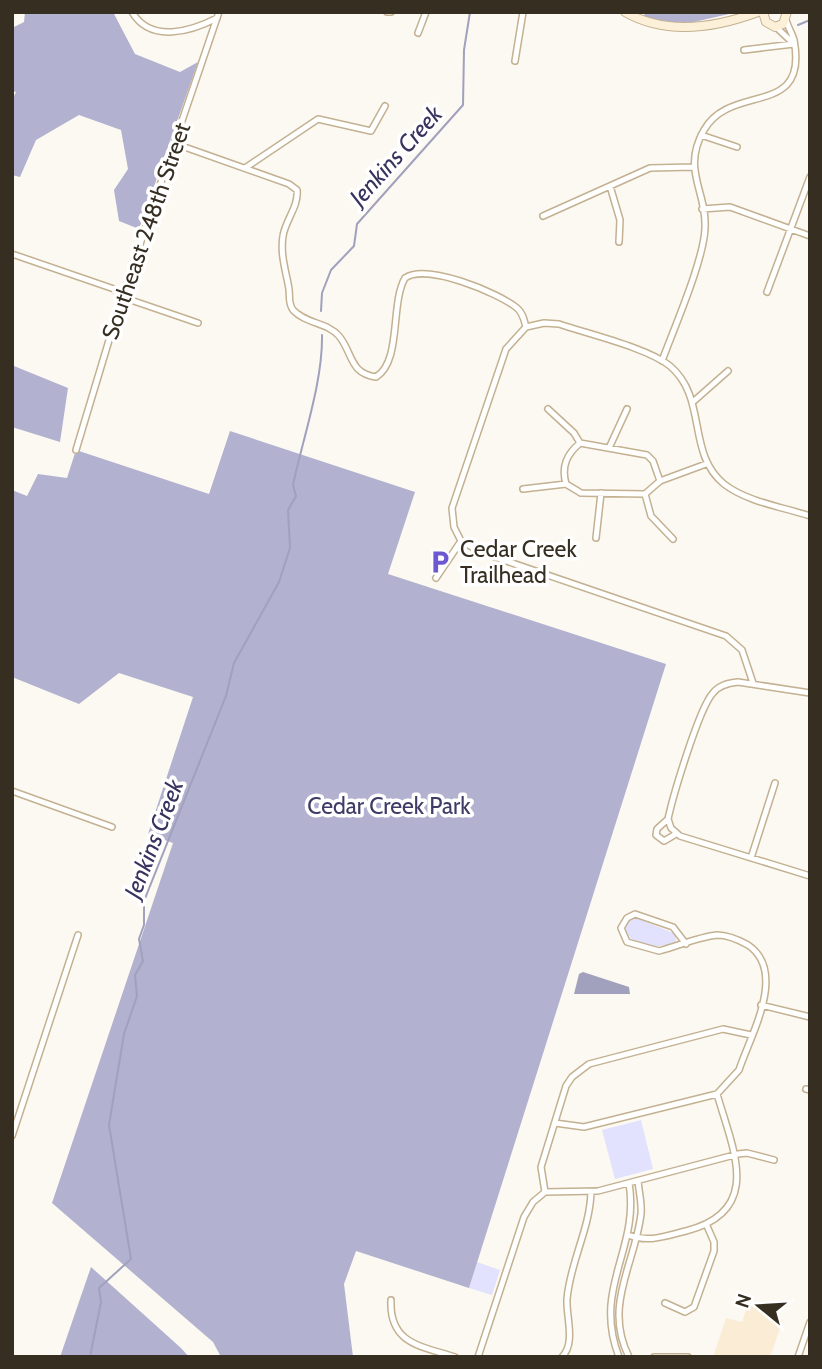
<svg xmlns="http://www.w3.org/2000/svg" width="822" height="1369" viewBox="0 0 822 1369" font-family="Cabin,sans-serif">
<rect width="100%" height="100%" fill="#fcf9f2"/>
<path fill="#fbedd5" d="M748,1304L783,1320L770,1357H713L726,1318L742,1322Z"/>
<path fill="#e2e1fe" d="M636,918L676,934V943L654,947L631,939L625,929L629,920Z
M641,1120L653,1169L615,1179L602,1130Z
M477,1262L500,1270L492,1295L469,1288Z"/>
<path fill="#b2b1cf" d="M25,12H113L135,54L180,72L198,62L139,229L119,221L114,190L128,169L121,130L79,115L36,140L20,177L12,175V100L16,92L12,91V28L24,22Z
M645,12H738L685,24L643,21Z
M14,366L68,388L60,442L12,427Z
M230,431L415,492L388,574L666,664L469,1288L356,1251L344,1284L353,1357H221L213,1342L52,1203L173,843L148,834L193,697L119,673L79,704L12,677V490L27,496L38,474L67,478L76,450L209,494Z
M91,1267L181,1348L189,1357H60Z"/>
<path fill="#a1a0bd" d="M583,972L629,987L630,994H574L579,974Z"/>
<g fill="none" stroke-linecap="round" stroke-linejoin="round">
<path stroke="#a1a0bd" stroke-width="2" d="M798,25L810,20
M321,311L322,293L331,270L354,246L357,224L463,105L464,50L470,12
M90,1357L101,1302L99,1288L131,1259L109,1125L124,1034L137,996L135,975L143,961L139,939L144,925V901L226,696L234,663L279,582L290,548L288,510L296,496L293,485C303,438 323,381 322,335"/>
<g stroke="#c3b191" stroke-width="8">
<path id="street" d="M132,12C151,44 192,31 217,18
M387,12H391
M776,27L794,44
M418,33L426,12
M744,50L794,44
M515,61L523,12
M701,135L737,147
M176,144L289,184L297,190C299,206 285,221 283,236C280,255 286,271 289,289C290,297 288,303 293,310C306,324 327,322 339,336C353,353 349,373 376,377C402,361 390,304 405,278C426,263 497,292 517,308C523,313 524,320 526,327L544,323L559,324C588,334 648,348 670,366C708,398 686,453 724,484C747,502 783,507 810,516
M245,168L318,119L371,131L385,106
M610,186L620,220L619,242
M702,209L730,207L810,236
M543,216L650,168L693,167
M12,254L114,289L122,297L198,323
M767,292L810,177
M526,327L506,349L452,508L454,527L461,541L483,553L726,636L742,650L753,683
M662,361C674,328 704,260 705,228C707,191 681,170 704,130C731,82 809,119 794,40C792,33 788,27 786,20
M694,401L728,371
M548,409L574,433L580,443L647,455L653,461L660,481
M580,443C567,454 561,466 566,484L581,493L645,494L660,481L706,464
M609,448L627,409
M76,450L122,297L219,12
M523,489L566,484
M645,494L651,516L673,539
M596,538L601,493
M436,578L461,541
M810,693L738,682C728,683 719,685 713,693C699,708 673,796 668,819L671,828L680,836L810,876
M12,791L112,827
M668,819L657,829L656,835L664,841L676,834
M751,858L775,783
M761,1005L810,1017
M806,1089L810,1090
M555,1123L584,1127L717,1094L739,1070C750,1036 788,972 748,945C739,940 728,935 717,935C698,937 678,946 659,951L627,942L621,928L627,918L635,914L673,927L686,944
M12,1136L78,935
M545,1192L541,1167L566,1086L572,1077L589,1064L723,1029L751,1035
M545,1192L598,1191L738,1154L747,1153L774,1160
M628,1235C649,1243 665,1236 686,1231C764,1211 733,1150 717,1094
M391,1300C389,1344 421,1346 455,1357
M665,1303L685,1312L694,1307L714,1251V1242L707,1226
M478,1357L524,1217L533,1202L545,1192
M562,1357C576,1343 566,1317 567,1299C570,1262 590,1229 591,1192
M619,1357C592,1287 640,1250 629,1183
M629,1357C603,1306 635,1264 641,1214C642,1203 639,1192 638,1181
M654,1357H688
M798,1357L810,1322"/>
</g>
<g stroke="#c3b191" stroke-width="10">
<path id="secondary" d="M625,12C667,36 715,28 758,12
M763,12L766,22L775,27L783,24L787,12"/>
</g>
<use href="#street" stroke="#fff" stroke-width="5"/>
<use href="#secondary" stroke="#fdf0d9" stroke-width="8"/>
</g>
<defs>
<g id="parking-bare" transform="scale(1.89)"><path d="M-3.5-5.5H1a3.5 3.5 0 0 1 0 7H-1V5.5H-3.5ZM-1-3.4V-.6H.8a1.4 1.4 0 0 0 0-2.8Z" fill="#6e59d3" stroke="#fff" stroke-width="2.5" paint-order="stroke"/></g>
</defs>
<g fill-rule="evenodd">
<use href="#parking-bare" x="440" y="562"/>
</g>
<g text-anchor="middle" stroke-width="7" stroke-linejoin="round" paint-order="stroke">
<g font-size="23" fill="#352e21" stroke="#fff">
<text transform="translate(146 231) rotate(-71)" y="8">Southeast 248th Street</text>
</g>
<g font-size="23" fill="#352e21" stroke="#fff" text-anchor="start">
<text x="460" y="557">Cedar Creek<tspan x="460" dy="26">Trailhead</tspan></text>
</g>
<g font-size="23" fill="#3f3b66" stroke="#fff">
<text x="389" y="814">Cedar Creek Park</text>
</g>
<g font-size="24" font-style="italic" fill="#38335e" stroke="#fff">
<text transform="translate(396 156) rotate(-48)" y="8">Jenkins Creek</text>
<text transform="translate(154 839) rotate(-69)" y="8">Jenkins Creek</text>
</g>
</g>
<rect width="822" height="1369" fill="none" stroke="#352e21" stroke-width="28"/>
<g transform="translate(759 1306) rotate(288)" stroke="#ffffff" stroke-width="5" paint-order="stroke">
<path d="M0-5L12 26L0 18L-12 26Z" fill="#352e21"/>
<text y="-10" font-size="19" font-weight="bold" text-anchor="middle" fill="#352e21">N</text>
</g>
</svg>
